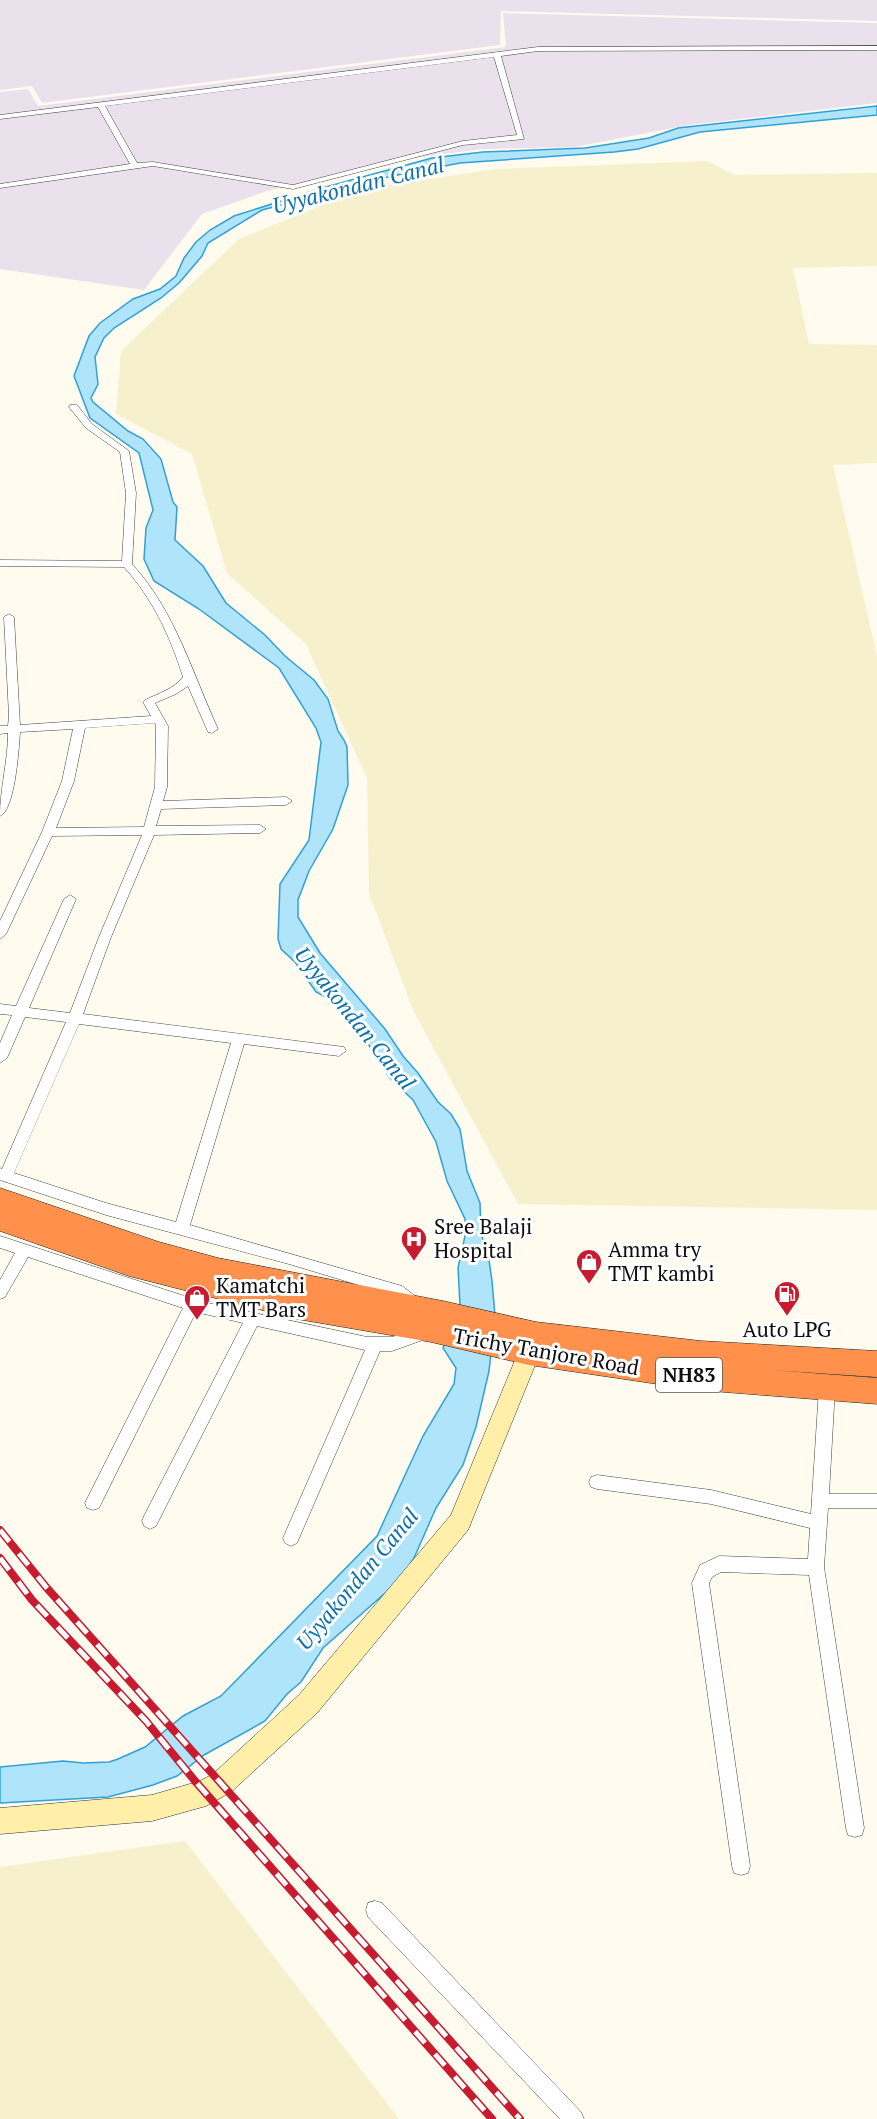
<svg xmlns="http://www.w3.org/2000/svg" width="877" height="2119" viewBox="0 0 877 2119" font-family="'PT Serif',serif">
<rect width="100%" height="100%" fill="#fffbee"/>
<path fill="#ebe1ed" d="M0,0H877V21L501,11L500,45L42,103L32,86L0,90Z
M503,13L877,23V103L689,125L575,147L483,149L412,158L267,191L202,214L144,290L0,269V92L28,89L38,106L506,47Z"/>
<path fill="#f7f0cc" d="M707,161L735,175L877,173V266L793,268L809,344L877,345V463L833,465L877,656V1210L518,1204L414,1012L369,894L367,778L306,644L227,573L192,454L116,414L121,351L239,239L363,189L496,169Z
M185,1841L399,2119H0V1867Z"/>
<path fill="#afe4fb" stroke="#30a1d7" stroke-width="1.5" d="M877,106V115L700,132L638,149L614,152L460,163L392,176L262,210L208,243L202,256L179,283L161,298L114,328L104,338L95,357L98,384L91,398L93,402L128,431L143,439L161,459L173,502L177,507L175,540L203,566L226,603L265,635L285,656L314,680L328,699L338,731L344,740L347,747L348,785L333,829L309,871L298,900V917L320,953L385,1029L403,1056L418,1073L438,1102L451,1114L460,1129L467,1171L480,1203L481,1234L488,1253L492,1281L495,1316L489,1371L476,1427L463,1465L436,1508L414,1558L401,1579L323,1648L301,1682L287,1694L265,1721L204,1755L177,1776L153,1785L108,1797L0,1803V1767L63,1761L83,1763L109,1762L118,1759L145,1747L183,1716L221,1696L377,1536L423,1436L454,1384L456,1368L443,1348L460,1305L458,1268L465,1236V1219L447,1181L436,1142L413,1100L389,1077L360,1031L330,999L316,992L295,962L281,949L278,939L280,884L309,840L321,742L316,728L279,668L199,609L154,581L144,559L146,528L153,510L139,453L90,418L74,376L89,336L100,323L133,299L160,289L176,276L184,258L196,242L210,230L234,216L322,188L432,158L483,152L585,148L649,138L678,128Z"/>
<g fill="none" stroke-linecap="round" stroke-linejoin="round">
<g stroke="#414141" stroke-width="1">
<path id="street" d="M877,46V50L538,51L501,56L524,139L463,145L293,189L153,166L0,188V184L130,164L98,107L0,119V115L538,47ZM494,57L517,135L463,141L293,185L153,162L137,163L105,106Z
M71,405H77L92,424L129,451L136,493L132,564C175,611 192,672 218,729L212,733L208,732L188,686L176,694L155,703L168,726L167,787L163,801L286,797L292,801L286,805L161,809L156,826L260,825L266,829L260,833L154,835L111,937L83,1014L344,1047L346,1051L339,1056L244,1044L190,1225L402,1286L420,1300L423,1304L420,1308L415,1310L410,1308L392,1295L289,1264L106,1215L0,1180V1168L2,1169L66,1022L25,1017L7,1058L0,1063V1043L12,1015L0,1014V1004L16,1006L64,899L70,895L76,899L29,1008L70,1013L99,937L142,835L52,836L6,934L0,939V921L42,832L62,781L73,729L20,732C19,748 15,810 0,816C0,788 8,761 8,733L0,734V726H8L9,716L4,617L9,614L14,617L20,725L151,716L143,702L145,700C159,693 174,689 183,677C170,636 153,599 124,567L0,566V560L122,561L126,493L120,452L86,428L69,407ZM155,723L156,726L155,787L144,827L56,828L74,781L85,728ZM79,1024L231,1043L176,1222L106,1203L14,1173Z
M0,1236L203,1302L367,1337H392L426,1326L431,1327L434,1332L431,1337L392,1351H380L297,1543L291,1546L285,1543L283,1538L365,1350L257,1326L156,1526L150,1529L144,1526L142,1521L144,1516L243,1323L196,1312L99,1508L93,1510L87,1508L85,1503L183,1308L28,1257L5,1297L0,1299V1280L15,1253L0,1248Z
M827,1381L833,1383L835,1388L829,1494H877V1508H828L824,1567L864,1828L862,1835L855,1837L848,1835L846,1828L809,1575L721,1572L712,1577L709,1583L750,1866L748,1873L741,1875L734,1873L732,1866L692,1583L700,1565L719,1556L808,1559L810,1528L711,1504L597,1489L591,1487L589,1482L591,1477L597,1475L711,1490L811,1514L819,1388L821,1383Z
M375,1901L382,1903L581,2112L584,2119H560L368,1917L366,1910L368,1903Z"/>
</g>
<g stroke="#303030" stroke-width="1">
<path id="secondary" d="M529,1343L537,1346L540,1353L468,1530L317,1713L231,1792L206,1806L152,1821L0,1834V1808L152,1795L200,1781L213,1774L299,1695L451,1515L518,1353L521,1346Z"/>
</g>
<g stroke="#1f1f1f" stroke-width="1">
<path id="highway" d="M0,1188L159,1242L218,1258L443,1301L536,1322L701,1341L877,1351V1377L771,1370L877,1378V1404L698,1390L529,1365L431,1342L297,1319L129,1276L0,1231Z"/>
</g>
<use href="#street" fill="#fff" fill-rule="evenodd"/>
<use href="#secondary" fill="#ffefa9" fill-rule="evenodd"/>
<use href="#highway" fill="#ff914d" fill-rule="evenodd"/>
<g stroke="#c81b30" stroke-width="8">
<path id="rail" d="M0,1530L46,1587L520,2119
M0,1558L32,1600L146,1721L195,1781L492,2119"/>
</g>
<use href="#rail" stroke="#fff" stroke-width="5" stroke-dasharray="15" stroke-linecap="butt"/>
</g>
<defs>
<g id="hospital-pin" transform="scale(1.35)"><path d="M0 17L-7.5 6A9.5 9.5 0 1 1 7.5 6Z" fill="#c81b30" stroke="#fff"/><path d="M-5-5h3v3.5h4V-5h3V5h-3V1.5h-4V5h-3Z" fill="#fff"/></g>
<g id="shop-pin" transform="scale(1.35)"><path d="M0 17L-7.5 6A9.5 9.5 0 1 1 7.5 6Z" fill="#c81b30" stroke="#fff"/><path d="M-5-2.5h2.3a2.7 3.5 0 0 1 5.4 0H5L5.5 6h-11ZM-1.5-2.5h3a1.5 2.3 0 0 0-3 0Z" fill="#fff"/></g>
<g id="fuel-pin" transform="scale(1.35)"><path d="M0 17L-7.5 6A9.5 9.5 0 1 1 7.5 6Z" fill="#c81b30" stroke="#fff"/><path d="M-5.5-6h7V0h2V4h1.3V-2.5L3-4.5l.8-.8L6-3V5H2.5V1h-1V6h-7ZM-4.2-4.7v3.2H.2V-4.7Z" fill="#fff"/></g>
</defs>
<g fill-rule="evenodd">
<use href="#hospital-pin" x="414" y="1239"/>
<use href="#shop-pin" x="589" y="1262"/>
<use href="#fuel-pin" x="787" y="1294"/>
<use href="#shop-pin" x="197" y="1298"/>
</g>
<g text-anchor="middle" stroke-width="6" stroke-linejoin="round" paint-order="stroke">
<rect fill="#fff" stroke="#565656" stroke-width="1.5" x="656" y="1358" width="66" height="34" rx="4.5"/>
<g font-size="20" font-weight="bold" fill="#0e0e0e">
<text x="689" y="1382">NH83</text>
</g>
<g font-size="21" fill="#0e0e0e" stroke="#fff" text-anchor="start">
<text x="434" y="1234">Sree Balaji<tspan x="434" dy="24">Hospital</tspan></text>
<text x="608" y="1257">Amma try<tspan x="608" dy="24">TMT kambi</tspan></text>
<text x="216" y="1293">Kamatchi<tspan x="216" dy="24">TMT Bars</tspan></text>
<text x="787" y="1337" text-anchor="middle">Auto LPG</text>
</g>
<g font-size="21" fill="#0e0e0e" stroke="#fff">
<text transform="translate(546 1352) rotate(10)" y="7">Trichy Tanjore Road</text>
</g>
<g font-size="22" font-style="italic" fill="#0d71a9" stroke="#fff">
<text transform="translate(358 185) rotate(-14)" y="8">Uyyakondan Canal</text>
<text transform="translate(355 1018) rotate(51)" y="8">Uyyakondan Canal</text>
<text transform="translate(357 1579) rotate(-50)" y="8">Uyyakondan Canal</text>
</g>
</g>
</svg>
